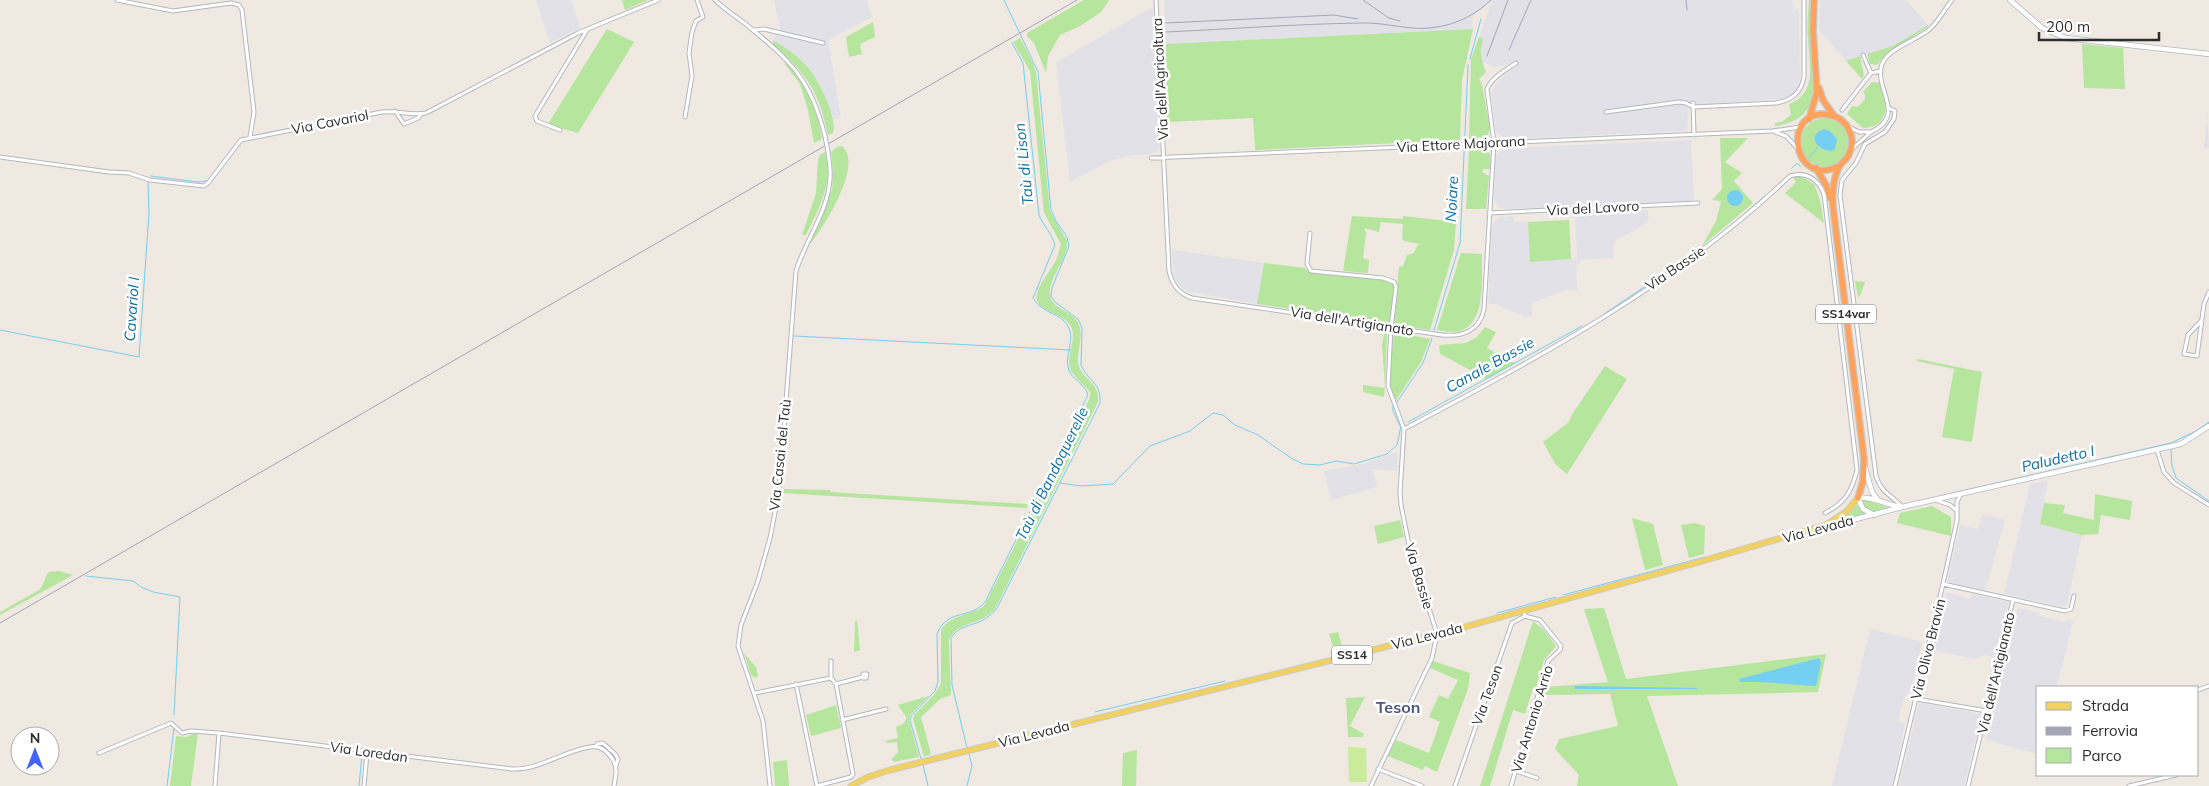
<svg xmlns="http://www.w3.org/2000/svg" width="2209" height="786" viewBox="0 0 2209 786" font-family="Mulish,sans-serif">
<rect width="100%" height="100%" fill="#efe9e1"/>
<path fill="#e3e1e8" d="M536,0H571L580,28L550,43Z
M774,0H867L872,17L828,40L841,119H833L820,86L806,64L773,40L780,29Z
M1164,0H1792L1795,10L1799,8L1800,79L1798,90L1785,99L1687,105L1688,124L1687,129L1684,131L1510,139L1505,138L1496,132L1491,93L1499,80L1519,64L1515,60L1510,64L1496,67L1480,61V49L1483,39L1479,37L1492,1L1472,17L1473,29L1166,44Z
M1820,0H1906L1928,25L1893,46L1846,61L1819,30Z
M1153,7L1160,143L1158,151L1147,155H1133L1110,161L1070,182L1056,62Z
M2207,111L2209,148H2204L2207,121Z
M1691,140L1694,201L1507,209L1498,207L1494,199L1496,155L1506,148Z
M1647,210L1649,217L1647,223L1614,241L1613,258L1583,260L1577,265L1576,260L1577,290H1565L1532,303V316L1525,317L1496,304H1488L1492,225L1498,218L1513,216L1514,222H1528L1530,262L1577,259L1575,217H1580V212Z
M1172,250L1264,263L1257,304L1186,291L1177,283L1174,277Z
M1397,452V471L1372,469L1377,487L1331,500L1324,471L1363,464Z
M2048,480L2040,524L2082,535L2067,605L2064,607L2004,594L2030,484Z
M1983,514L2005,520L1985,592L1947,583L1960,525L1978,529Z
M1946,592L1970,599L1972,594L2009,602L1995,658L1984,655L1976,659L1932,650Z
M2018,608L2040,613L2039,616L2065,622L2068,618L2073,621L2057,687H2038V754L1986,740Z
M1870,629L1923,642L1911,689L1904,698L1898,721L1905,723L1892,786H1832Z
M1919,703L1982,714L1964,786H1899Z"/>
<path fill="#b6e59e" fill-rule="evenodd" d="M622,0H648L625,10Z
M1084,0H1109L1101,12L1080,26L1060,35L1048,56L1046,73L1034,43L1027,36V33Z
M1809,0H1811L1810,33L1814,88C1811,114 1798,122 1775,126V123L1782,122L1791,115L1789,104C1818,93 1809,63 1808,39C1807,26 1808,13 1809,0Z
M873,22L875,37L860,44L862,54L849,57L846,37Z
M1928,25V27L1887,53L1877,65L1870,64L1867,54L1893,46Z
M607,29L634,42L578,133L548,124Z
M1473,29L1462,80L1460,140L1255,150L1253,118L1167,122L1166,44Z
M1479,37L1483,39C1479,52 1481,60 1486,72L1479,79L1482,85L1490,128L1488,135L1483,137L1469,139L1471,59Z
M1020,38L1033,63L1036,73L1050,211L1067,241C1069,259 1047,279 1050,295C1052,309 1070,310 1077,321C1085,333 1077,349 1078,362C1080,380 1100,380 1098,402L995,609C979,627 958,620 949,640L951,695L940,699L921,717L931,754L924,757L913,719L914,715L935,694L941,683V630C951,614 970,616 984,606L1090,398V392C1085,385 1076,379 1072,372C1063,359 1078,341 1071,326C1064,314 1040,311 1037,301C1034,289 1050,272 1055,262C1058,257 1059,250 1061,244L1044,213L1030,71L1013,42Z
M773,40C784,47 795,54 804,63C816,74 838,117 833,133L828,135C819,91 806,73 773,44Z
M2082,44L2123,48L2125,89L2084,88Z
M1860,56L1864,75L1862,79L1846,61Z
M784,63C806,73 819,117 822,139L814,143L808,110L800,84Z
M1872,82L1880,83C1889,102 1890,127 1863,128L1847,114L1852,106L1858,107L1865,99V95L1863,92Z
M1828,118C1858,125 1853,168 1823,166C1792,163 1794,117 1828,118ZM1824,129L1830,131L1832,134L1828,151L1818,147Z
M1720,138H1748L1725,162L1742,173L1734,181L1753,203L1702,246L1716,221L1721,201L1712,200L1722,189Z
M842,146C864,164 824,227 810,244L832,190L833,172L831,152L837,147Z
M1469,148H1484L1490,154V169H1483L1482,172L1489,176L1486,209H1466Z
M825,152C834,182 819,209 806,235H802L816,193L818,160L820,155Z
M1793,177H1802L1814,184L1820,200L1824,223L1785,193L1796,182Z
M1352,216L1403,219V216L1456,222L1454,250L1430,330L1394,325L1399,267L1403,266L1407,255L1414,253L1417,246L1420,244L1404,241L1402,239L1403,224L1381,222L1379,232L1364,228L1366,233L1363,258L1369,260L1368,273L1343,271Z
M1569,220L1571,259L1530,262L1528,222Z
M1461,253L1482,254C1481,277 1487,323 1460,331C1452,333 1444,331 1437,330Z
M1264,263L1305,268L1309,272L1390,280L1394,286L1391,324L1257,304Z
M1855,281L1865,282L1860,296L1858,297Z
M1485,327L1496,332L1487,348L1515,363L1487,379L1440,354L1439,345L1466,343L1477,337Z
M1385,330L1387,331L1385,388L1384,397L1363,392V385L1385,388L1382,345Z
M1394,332L1430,339L1421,362L1396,400L1389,384Z
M1918,359L1982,372L1972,442L1942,437L1954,369L1917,361Z
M1605,366L1627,379L1567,474L1556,465L1543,442L1569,422L1571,416Z
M783,489L830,490V492L1027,504V508L783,493Z
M2095,494L2132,501L2130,520L2101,515L2098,534L2082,535L2040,524L2044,503L2065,505L2063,513L2094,520Z
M1864,499L1889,508C1875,512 1868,514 1860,500Z
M1857,505L1866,515L1845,520L1844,519Z
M1932,506L1951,517V536L1897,523L1900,513Z
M1632,518L1653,524L1663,565L1645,570Z
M1400,520L1404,537L1378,544L1374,526Z
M1695,523L1705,526L1704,554L1689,558L1681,525Z
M59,571L73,575L0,615V612L39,590C45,584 44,577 49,572Z
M1604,608L1626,679L1826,654L1818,692L1647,696L1678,786H1577L1579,775L1555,749L1559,739L1618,726L1610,694L1545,695L1547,687L1608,682L1584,609Z
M857,620L860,650L854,652L855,622Z
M1533,621L1544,630L1556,646L1544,660L1536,688H1533L1525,714L1513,710L1490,786H1480Z
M1338,632L1344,653L1336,655L1329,634Z
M744,653L756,667L758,676L755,678L751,675Z
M1433,661L1470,673L1468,689L1437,772L1425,766L1423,770L1388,756L1396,740L1429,753L1440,722L1429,717L1439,695L1448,699L1458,680L1430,668Z
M929,696L910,715L909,720L919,757L893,762L894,761L891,760L898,752L897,742L887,743L885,741L898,738L896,727L903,724L907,718L898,705Z
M1365,697L1350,726L1364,734L1363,737H1348L1346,698Z
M836,705L841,728L811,736L806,715Z
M195,733H198L191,786H170L176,736L186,737Z
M1137,750L1136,786H1122L1123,753Z
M787,760L789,786H775L773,762Z"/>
<path fill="#c9ec9a" d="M1348,747L1366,748L1367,782H1349Z"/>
<path fill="#75cff0" d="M1824,129L1830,131L1837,139L1835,149L1831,151C1817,150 1806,136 1824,129Z
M1727 198a8 8 0 1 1 16 0a8 8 0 1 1-16 0Z
M1819,658L1821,663L1816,686C1791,685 1765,681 1740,682L1739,679Z
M1575,686L1697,688V689H1575Z"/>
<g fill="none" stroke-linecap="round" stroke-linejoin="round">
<path stroke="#75cff0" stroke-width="1" d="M1470,59L1481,19
M356,119L386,113
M1809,158L1818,147
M1792,168L1797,163L1801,167
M151,176L198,182L206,181
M1735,222L1766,195
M1604,314L1699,250
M0,330L139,357L149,213L148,182
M1434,330L1460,243L1468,65
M794,336L1070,350
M1397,402L1423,363L1432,338
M1393,406V411L1400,426
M1408,422L1582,326
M2171,450L2172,466L2176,478L2209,501
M1060,483L1081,486L1113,484L1150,446L1190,431L1213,413L1223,415L1235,425L1258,435L1291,458L1303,464L1320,465L1336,461L1354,464L1387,454L1397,445L1401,426
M1949,494L2171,443L2196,431L2209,422
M1717,554L1744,546
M86,576L133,581L141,587L153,592L180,597L174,715
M1563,595L1705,557
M1497,613L1556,597
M1095,712L1225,681
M967,748L952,685L951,638C961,621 981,629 997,608L1100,403C1101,381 1088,382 1081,365L1082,328L1078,319L1055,302L1051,296L1052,288L1069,246L1067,237L1056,221L1051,210L1038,72L1004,0
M921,759L910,720L911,716L935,691L938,682L937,634C947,608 970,620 985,602L1088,395C1085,383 1070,379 1068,367C1065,352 1078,335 1064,321C1055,312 1041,312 1033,298L1055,245C1052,233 1043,226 1039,215L1023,63L1012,43
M923,765L928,786
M167,786L174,728
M359,786L362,755
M967,786L972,766L969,754"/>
<g stroke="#b4b7c1" stroke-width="5">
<path id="street" d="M117,0L173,11L231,3L239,5L242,10L254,112L250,137
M715,0C725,10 737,17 748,26C792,62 811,80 825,136
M1156,0L1169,271C1172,285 1179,294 1192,298L1442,335C1462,337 1480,331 1484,309L1494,143L1487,89C1492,77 1506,70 1516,63
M754,30L764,29L823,43
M1863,55L1871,73
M1693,103L1694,135
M1889,108L1895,111L1894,119L1885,132L1865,144L1856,163L1842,180L1840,195L1876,476C1881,493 1892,495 1902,507
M1842,110L1871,73L1881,71
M395,111L404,124L418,118L421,114
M1606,112L1679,102L1686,103L1693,107L1776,103C1792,100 1801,93 1804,77V0
M685,117L692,76L689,53L692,32L696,21L703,17L697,0
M1849,127L1859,132H1871L1852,149
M560,130L537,121L535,116L587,30
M1775,132L1786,136L1797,148
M1871,132C1908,114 1873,89 1882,64C1889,47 1919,40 1931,28C1939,20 1945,9 1952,0
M0,157L109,172L129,173L150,180L204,186L208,183L241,140L382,112C397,110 411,116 426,113L578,33L658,0
M1151,158L1772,131L1801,127
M1489,213L1698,203
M1310,233L1307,264L1311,271L1383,278L1394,282L1396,287L1391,328L1388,386L1404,429L1400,492L1401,505L1409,545L1437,634L1432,658L1371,786
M2201,321L2188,335L2184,354L2197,356L2204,304L2209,292
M1404,429C1540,357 1678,283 1790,176C1806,171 1818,179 1824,194L1857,470C1852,491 1845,503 1825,513
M2157,450L2164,472L2174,483L2209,505
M1935,500L1950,505L1956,510
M1943,584L2065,611L2071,609L2074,596
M831,661V678
M863,674H867L866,678H863Z
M796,684L817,786
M836,684L863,677
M2198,690L2209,686
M755,693L831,678
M1916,699L1987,711
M842,720L886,709
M596,747L597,744L603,743L615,754L618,759L616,766
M99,753L171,723L182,733L191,731L219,733L512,769C540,770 563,751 590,747C603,744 616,759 616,771C616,776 615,781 614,786
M1378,769L1422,786
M1516,771L1537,778
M215,786L219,733
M364,786L367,753
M770,786L763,721L738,646L741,625L758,581L770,538L779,492L796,271C805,241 828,212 830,179C831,170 829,161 828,152
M817,786L851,777L853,774L836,684L831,678
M1455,786L1512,623L1525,616L1524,611
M1511,786L1548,661L1560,650L1561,646L1540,620L1525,616
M1895,786L1943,584L1957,520V502L1961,494
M1968,786L2013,600
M2129,786L2176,775"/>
</g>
<g stroke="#b4b7c1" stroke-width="6">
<path id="secondary" d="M2010,0L2042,28L2066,38L2209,54
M1865,468L1872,492L1878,500
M1874,515L1863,509L1858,498C1873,496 1886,505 1901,507
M1825,527L1902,507L2181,444L2209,426"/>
</g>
<g stroke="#c9c9c9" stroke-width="7">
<path id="primary" d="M851,786L868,777L890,770L1461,628L1692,564L1826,525L1846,512L1858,498"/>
</g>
<g stroke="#c9c9c9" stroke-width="8">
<path id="highway" d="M1819,88L1823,100L1834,116
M1809,119L1817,92L1813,31L1814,0
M1839,166C1791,190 1781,105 1830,115C1848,119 1857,138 1849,154C1847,160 1840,163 1838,169C1833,181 1832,194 1833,207L1864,459L1863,481L1858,498
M1816,168L1826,185L1830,198"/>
</g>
<use href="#street" stroke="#fff" stroke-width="3"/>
<use href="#secondary" stroke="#fff" stroke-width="4.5"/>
<use href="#primary" stroke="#f2d163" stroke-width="5"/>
<use href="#highway" stroke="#ffa35c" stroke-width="5.5"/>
<path stroke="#a3a6b8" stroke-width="1" d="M1363,0L1389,18L1400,21
M1686,0L1687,10
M1166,23L1334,15L1358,19
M1166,32C1231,29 1296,24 1361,23C1387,22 1412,32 1437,27C1458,24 1476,14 1491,0
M1509,50L1531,0
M1487,56L1508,0
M0,623L1077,0"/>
<g stroke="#b4b7c1" stroke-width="5" stroke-linecap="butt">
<path id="street-bridge" d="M825,136L828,152"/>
</g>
<use href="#street-bridge" stroke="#fff" stroke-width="3"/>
</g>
<g text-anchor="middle" stroke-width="5" stroke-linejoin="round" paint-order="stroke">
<g fill="#fff" stroke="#6d6d6d" stroke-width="1">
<rect x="1816" y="304.5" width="60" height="19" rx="4"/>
<rect x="1332" y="645.5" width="40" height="19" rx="4"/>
</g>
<g font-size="12" font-weight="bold" fill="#2e2e2e">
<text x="1846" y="318">SS14var</text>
<text x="1352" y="659">SS14</text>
</g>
<g font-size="14" fill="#2e2e2e" stroke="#fff">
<text transform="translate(1160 79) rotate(-93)" y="5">Via dell'Agricoltura</text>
<text transform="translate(330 122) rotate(-11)" y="5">Via Cavariol</text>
<text transform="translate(1461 144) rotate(-3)" y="5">Via Ettore Majorana</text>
<text transform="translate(1593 208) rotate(-3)" y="5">Via del Lavoro</text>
<text transform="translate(1675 268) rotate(-34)" y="5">Via Bassie</text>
<text transform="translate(1352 321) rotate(9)" y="5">Via dell'Artigianato</text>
<text transform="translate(780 455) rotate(-84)" y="5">Via Casai del Taù</text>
<text transform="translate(1818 529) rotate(-15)" y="5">Via Levada</text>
<text transform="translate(1419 576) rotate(73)" y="5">Via Bassie</text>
<text transform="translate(1427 636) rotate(-14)" y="5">Via Levada</text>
<text transform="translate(1928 649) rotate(-76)" y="5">Via Olivo Bravin</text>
<text transform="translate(1996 673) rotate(-77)" y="5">Via dell'Artigianato</text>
<text transform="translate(1487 695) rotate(-70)" y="5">Via Teson</text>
<text transform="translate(1532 719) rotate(-73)" y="5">Via Antonio Arrio</text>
<text transform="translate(1034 734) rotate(-14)" y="5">Via Levada</text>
<text transform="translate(369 752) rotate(8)" y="5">Via Loredan</text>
</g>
<g font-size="15" font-style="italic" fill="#0d6fa3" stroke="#fff">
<text transform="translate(1024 164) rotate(-96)" y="5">Taù di Lison</text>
<text transform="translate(1452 199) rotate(-87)" y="5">Noiare</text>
<text transform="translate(132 309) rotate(-86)" y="5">Cavariol I</text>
<text transform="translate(1490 365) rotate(-29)" y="5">Canale Bassie</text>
<text transform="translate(2058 459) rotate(-13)" y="5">Paludetto I</text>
<text transform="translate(1052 474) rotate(-64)" y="5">Taù di Bandoquerelle</text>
</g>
<g font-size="16" font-weight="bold" fill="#4d5680" stroke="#fff">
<text x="1398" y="713">Teson</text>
</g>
</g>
<rect x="2036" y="686" width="162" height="90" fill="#ffffff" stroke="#ababab"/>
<rect x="2046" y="702" width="25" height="8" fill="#f2d163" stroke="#ababab"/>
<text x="2082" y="711" font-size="15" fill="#2e2e2e">Strada</text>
<rect x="2046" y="727" width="25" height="8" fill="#a3a6b8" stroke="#ababab"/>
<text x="2082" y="736" font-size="15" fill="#2e2e2e">Ferrovia</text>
<rect x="2046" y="748" width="25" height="15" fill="#b6e59e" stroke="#ababab"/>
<text x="2082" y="761" font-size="15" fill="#2e2e2e">Parco</text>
<g transform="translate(35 751)"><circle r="24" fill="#ffffff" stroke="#ababab"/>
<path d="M0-4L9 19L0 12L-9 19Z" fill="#4264fb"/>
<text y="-8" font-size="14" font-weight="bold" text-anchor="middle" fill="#2e2e2e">N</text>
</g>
<path d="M2039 32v8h120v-8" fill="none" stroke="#2e2e2e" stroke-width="2.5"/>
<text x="2046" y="32" font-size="15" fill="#2e2e2e" stroke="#ffffff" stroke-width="4" paint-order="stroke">200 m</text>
</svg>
